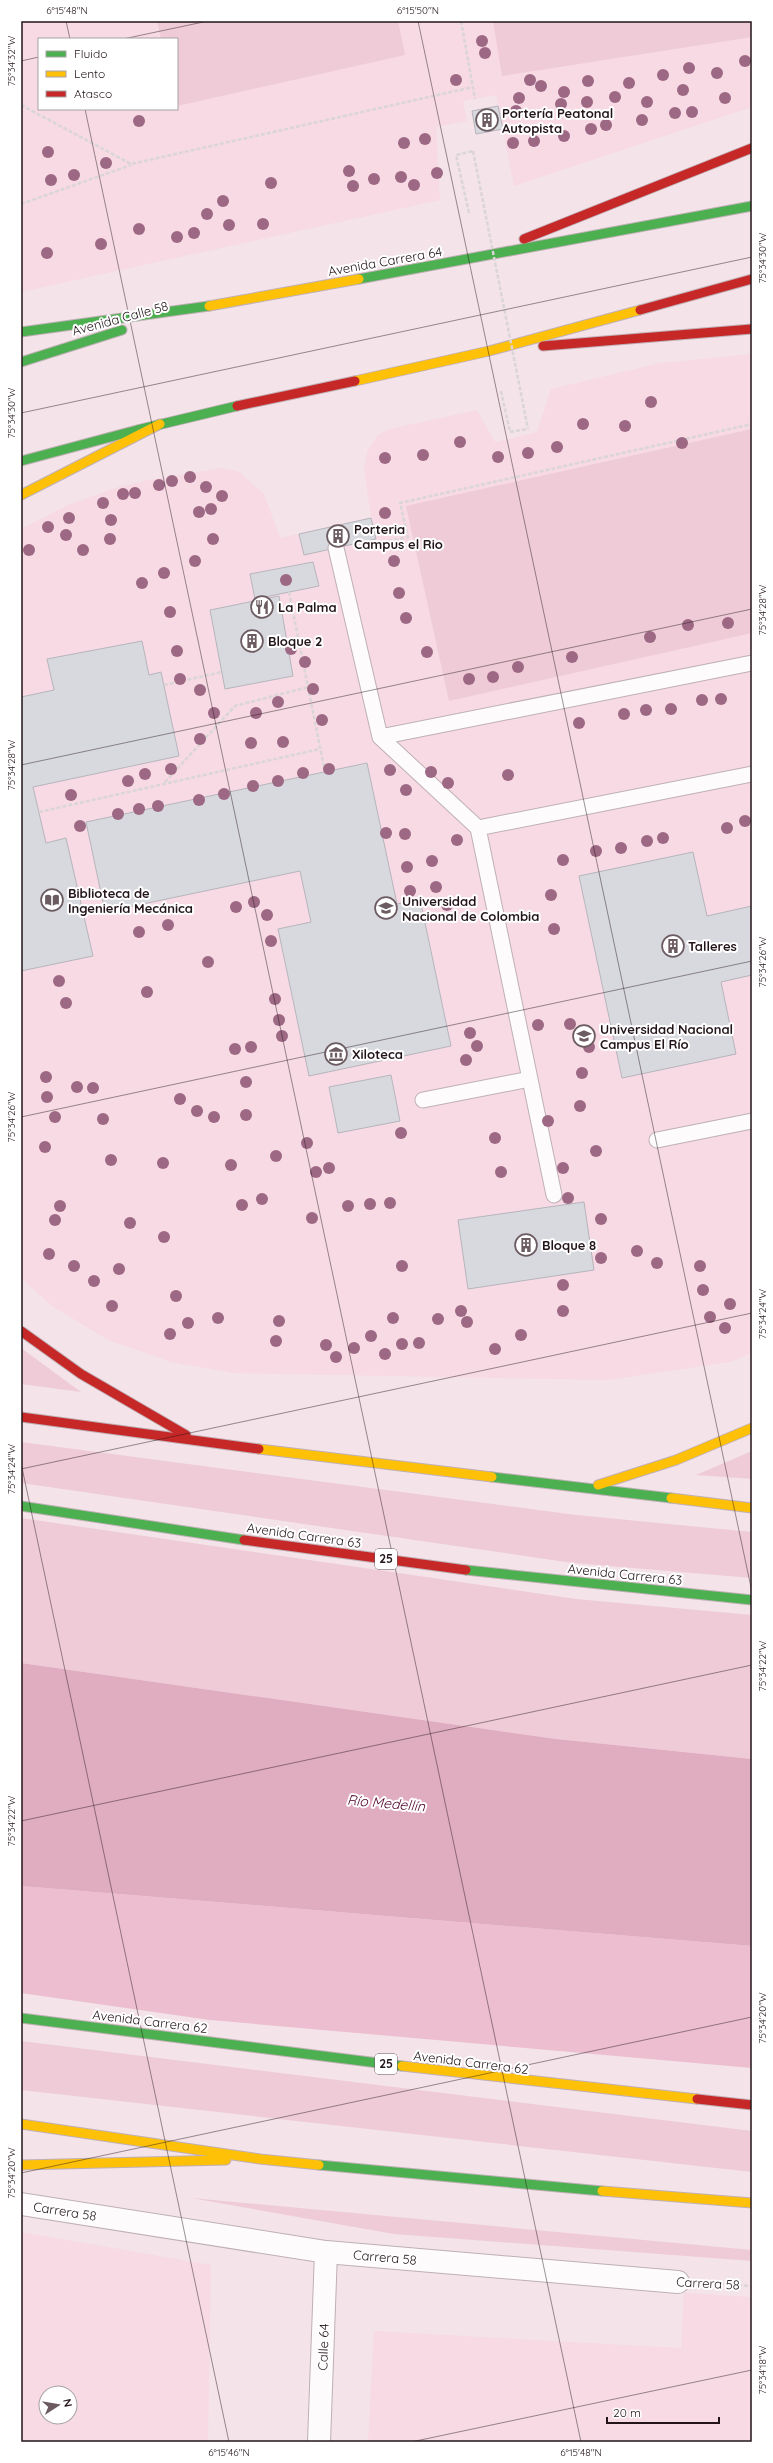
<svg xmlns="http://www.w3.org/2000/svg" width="773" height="2463" viewBox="0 0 773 2463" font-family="Quicksand,sans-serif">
<rect width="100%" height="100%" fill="#f4e3e9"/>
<path fill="#f7dae4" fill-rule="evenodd" d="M21,21H752V107L514,186L496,95L463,101L467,121L436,127L440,200L21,292ZM39,39H177V109H39Z
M752,354V1353L730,1362L608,1380L233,1373L171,1362L108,1340L52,1306L21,1278V529L68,505L115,488L149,480L222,468L239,472L264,494L280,538L371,518L364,467L368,450L378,435L390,429L477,410L495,442L537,432L551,389L660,363Z
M21,2232L211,2265L208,2442H21ZM46,2393H70V2417H46Z
M684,2293L752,2297V2442H368L374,2331L681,2348Z"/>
<path fill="#eecbd7" d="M157,21H398L405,55L177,106V39H161Z
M493,21H752V37L502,76Z
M752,429V633L449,701L406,506Z
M21,1348L81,1392L21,1384Z
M21,1442L576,1515L752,1532V1578L573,1563L21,1483Z
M752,1451V1479L696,1475Z
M21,1518L576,1599L752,1615V1759L556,1739L21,1663Z
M21,2041L752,2131V2172L21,2090Z
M191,2198L752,2250V2261L394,2234Z"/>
<path fill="#ecbecf" d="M21,1886L752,1946V2068L210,2020L21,1993Z"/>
<path fill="#e0acbf" d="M21,1663L556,1739L752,1759V1946L21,1886Z"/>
<path fill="#d8d8df" stroke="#b6b5bb" d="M498,106L503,129L476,134L472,111Z
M371,518L376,539L304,555L299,534Z
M313,562L319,586L255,599L250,574Z
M279,596L293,676L225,689L210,610Z
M142,641L149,675L161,672L179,756L33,787L46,843L66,838L93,956L21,971V697L54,690L47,659Z
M367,763L397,904L420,899L451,1046L309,1076L278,929L311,922L300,871L105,912L86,822Z
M693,852L707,916L752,906V975L721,982L736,1054L622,1078L579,876Z
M391,1075L400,1121L338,1133L329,1087Z
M584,1202L594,1270L468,1289L458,1220Z"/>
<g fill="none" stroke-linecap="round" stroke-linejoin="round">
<g stroke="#bfb0b6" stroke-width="17">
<path id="lane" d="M336,548L380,737L478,828L752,774
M380,737L752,663
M478,828L554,1195
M423,1100L530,1079
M657,1140L752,1121"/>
</g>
<g stroke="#bfb0b6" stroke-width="24">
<path id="street" d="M21,2204L326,2252L678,2282
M319,2442L326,2252"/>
</g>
<g stroke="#bfb0b6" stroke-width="11">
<path id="fast" d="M359,279L752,206
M21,332L209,306
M21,362L122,330
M21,461L137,430L237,406
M492,1477L671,1498
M21,1506L244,1540
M466,1570L752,1600
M21,2018L402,2066
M319,2165L602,2191"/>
</g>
<g stroke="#bfb0b6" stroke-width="11">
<path id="slow" d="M209,306L359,279
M355,381L489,351L640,310
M21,495L160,424
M259,1449L492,1477
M598,1485L676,1460L752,1428
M671,1498L752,1508
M402,2066L697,2099
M21,2124L260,2159L319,2165
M21,2165L226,2160
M602,2191L752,2203"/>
</g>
<g stroke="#bfb0b6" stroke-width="11">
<path id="jam" d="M524,239L752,148
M640,310L752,279
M543,346L752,329
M237,406L355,381
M21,1331L81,1374L186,1435
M21,1417L259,1449
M244,1540L466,1570
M697,2099L752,2105"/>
</g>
<path stroke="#dad5d6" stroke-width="2.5" stroke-dasharray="4 2" stroke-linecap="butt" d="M461,21L475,99
M21,105L131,164L473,87
M21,204L131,165
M469,213L456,155L473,151
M501,391L510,432L528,429
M365,546L408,537L400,503L752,424
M289,592L325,772
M164,685L222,672
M165,782L235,706L308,687
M39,812L320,749
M708,2283L752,2286"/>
<use href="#lane" stroke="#fdfbfc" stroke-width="15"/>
<use href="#street" stroke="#fdfbfc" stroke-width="22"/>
<use href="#fast" stroke="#4caf50" stroke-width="9"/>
<use href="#slow" stroke="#ffc107" stroke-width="9"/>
<use href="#jam" stroke="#c62828" stroke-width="9"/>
<path stroke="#dad5d6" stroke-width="2.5" stroke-dasharray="4 2" stroke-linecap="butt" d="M473,151L528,429"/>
</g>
<g fill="#9d6883">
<circle cx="482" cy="41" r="6"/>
<circle cx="485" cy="53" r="6"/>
<circle cx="745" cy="61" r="6"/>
<circle cx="689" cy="68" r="6"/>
<circle cx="717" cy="73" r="6"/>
<circle cx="663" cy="75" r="6"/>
<circle cx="456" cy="80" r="6"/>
<circle cx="530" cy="80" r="6"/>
<circle cx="588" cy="81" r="6"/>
<circle cx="629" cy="83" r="6"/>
<circle cx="541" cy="86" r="6"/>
<circle cx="683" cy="90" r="6"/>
<circle cx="564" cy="92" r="6"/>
<circle cx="615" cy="97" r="6"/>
<circle cx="519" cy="98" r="6"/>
<circle cx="725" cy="98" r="6"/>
<circle cx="587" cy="102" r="6"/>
<circle cx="647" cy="102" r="6"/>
<circle cx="561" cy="104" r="6"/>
<circle cx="516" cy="111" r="6"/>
<circle cx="692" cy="112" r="6"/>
<circle cx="675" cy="113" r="6"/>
<circle cx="642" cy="120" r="6"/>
<circle cx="139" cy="121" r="6"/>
<circle cx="606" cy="125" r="6"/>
<circle cx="591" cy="129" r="6"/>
<circle cx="564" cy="136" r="6"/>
<circle cx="425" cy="139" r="6"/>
<circle cx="534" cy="141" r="6"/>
<circle cx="404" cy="143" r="6"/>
<circle cx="513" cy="143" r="6"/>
<circle cx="48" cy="152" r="6"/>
<circle cx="106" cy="163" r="6"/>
<circle cx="349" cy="171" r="6"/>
<circle cx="437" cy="173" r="6"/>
<circle cx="74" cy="175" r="6"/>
<circle cx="401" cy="177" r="6"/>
<circle cx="374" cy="179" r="6"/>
<circle cx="51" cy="180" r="6"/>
<circle cx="271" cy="183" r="6"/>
<circle cx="414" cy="185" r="6"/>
<circle cx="353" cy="186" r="6"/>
<circle cx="223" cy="201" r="6"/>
<circle cx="207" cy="214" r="6"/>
<circle cx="263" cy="224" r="6"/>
<circle cx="229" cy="225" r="6"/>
<circle cx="139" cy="229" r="6"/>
<circle cx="194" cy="233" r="6"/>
<circle cx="177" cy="237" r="6"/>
<circle cx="101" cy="244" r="6"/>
<circle cx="47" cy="253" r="6"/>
<circle cx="651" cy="402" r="6"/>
<circle cx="583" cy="424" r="6"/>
<circle cx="625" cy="426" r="6"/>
<circle cx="460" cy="442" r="6"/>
<circle cx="682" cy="443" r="6"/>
<circle cx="557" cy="447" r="6"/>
<circle cx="528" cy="453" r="6"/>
<circle cx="423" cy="455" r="6"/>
<circle cx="498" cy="457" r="6"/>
<circle cx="385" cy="458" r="6"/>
<circle cx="190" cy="477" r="6"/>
<circle cx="172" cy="481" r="6"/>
<circle cx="159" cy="485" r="6"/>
<circle cx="206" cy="487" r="6"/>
<circle cx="135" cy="493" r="6"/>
<circle cx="123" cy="494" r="6"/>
<circle cx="222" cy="496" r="6"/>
<circle cx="103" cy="503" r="6"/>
<circle cx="211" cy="509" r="6"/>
<circle cx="199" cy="512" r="6"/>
<circle cx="385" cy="513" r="6"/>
<circle cx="69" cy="518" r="6"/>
<circle cx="111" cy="520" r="6"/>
<circle cx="48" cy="527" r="6"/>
<circle cx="66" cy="535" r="6"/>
<circle cx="110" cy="539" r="6"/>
<circle cx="213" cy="539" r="6"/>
<circle cx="29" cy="550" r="6"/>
<circle cx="83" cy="550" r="6"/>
<circle cx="195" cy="561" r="6"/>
<circle cx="394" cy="561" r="6"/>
<circle cx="164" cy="573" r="6"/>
<circle cx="286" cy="580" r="6"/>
<circle cx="142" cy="583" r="6"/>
<circle cx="399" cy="593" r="6"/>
<circle cx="170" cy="612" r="6"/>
<circle cx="406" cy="618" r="6"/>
<circle cx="728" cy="623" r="6"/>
<circle cx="688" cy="625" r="6"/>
<circle cx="650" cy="637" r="6"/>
<circle cx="291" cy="649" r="6"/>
<circle cx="177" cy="651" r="6"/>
<circle cx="427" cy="652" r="6"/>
<circle cx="572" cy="657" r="6"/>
<circle cx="305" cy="662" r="6"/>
<circle cx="518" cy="667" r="6"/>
<circle cx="493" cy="677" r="6"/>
<circle cx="180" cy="679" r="6"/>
<circle cx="469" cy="679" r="6"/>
<circle cx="313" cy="689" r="6"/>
<circle cx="200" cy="690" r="6"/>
<circle cx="721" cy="699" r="6"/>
<circle cx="702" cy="700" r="6"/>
<circle cx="278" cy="702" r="6"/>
<circle cx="671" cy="709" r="6"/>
<circle cx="646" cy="710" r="6"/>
<circle cx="214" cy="713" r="6"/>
<circle cx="256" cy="713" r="6"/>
<circle cx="624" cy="714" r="6"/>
<circle cx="322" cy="720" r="6"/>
<circle cx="579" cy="723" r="6"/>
<circle cx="200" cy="739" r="6"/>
<circle cx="283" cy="742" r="6"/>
<circle cx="251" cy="743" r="6"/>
<circle cx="171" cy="769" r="6"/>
<circle cx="329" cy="769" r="6"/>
<circle cx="390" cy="770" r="6"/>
<circle cx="431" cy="772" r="6"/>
<circle cx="303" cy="773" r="6"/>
<circle cx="145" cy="774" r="6"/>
<circle cx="508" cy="775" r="6"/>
<circle cx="128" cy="781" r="6"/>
<circle cx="278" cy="781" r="6"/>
<circle cx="448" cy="783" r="6"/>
<circle cx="253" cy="786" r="6"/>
<circle cx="406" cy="790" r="6"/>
<circle cx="224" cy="794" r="6"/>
<circle cx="71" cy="795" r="6"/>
<circle cx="199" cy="800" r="6"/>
<circle cx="158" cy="806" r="6"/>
<circle cx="139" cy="809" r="6"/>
<circle cx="118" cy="814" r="6"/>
<circle cx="745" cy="821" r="6"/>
<circle cx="80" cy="826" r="6"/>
<circle cx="727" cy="828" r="6"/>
<circle cx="386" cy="833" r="6"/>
<circle cx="405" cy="834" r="6"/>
<circle cx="663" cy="838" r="6"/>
<circle cx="457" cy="840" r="6"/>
<circle cx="647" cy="841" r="6"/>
<circle cx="621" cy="848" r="6"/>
<circle cx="596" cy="851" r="6"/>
<circle cx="563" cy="860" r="6"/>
<circle cx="432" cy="861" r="6"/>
<circle cx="407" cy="867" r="6"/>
<circle cx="436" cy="887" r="6"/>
<circle cx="410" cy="891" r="6"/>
<circle cx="551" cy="895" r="6"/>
<circle cx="254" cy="902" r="6"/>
<circle cx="447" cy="905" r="6"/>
<circle cx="236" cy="907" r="6"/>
<circle cx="267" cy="915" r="6"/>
<circle cx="168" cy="925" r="6"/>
<circle cx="554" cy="929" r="6"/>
<circle cx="139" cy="932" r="6"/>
<circle cx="271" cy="941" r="6"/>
<circle cx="208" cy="962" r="6"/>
<circle cx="59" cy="981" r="6"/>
<circle cx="147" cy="992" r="6"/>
<circle cx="275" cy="999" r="6"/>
<circle cx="66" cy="1003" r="6"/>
<circle cx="279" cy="1020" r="6"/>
<circle cx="570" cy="1024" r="6"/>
<circle cx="538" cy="1025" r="6"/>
<circle cx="470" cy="1033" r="6"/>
<circle cx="282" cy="1036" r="6"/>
<circle cx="477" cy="1046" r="6"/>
<circle cx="251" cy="1047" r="6"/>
<circle cx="589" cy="1047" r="6"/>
<circle cx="235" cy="1049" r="6"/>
<circle cx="466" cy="1060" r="6"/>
<circle cx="582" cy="1073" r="6"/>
<circle cx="46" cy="1077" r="6"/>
<circle cx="246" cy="1082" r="6"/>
<circle cx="77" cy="1087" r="6"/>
<circle cx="93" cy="1088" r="6"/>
<circle cx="47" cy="1097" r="6"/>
<circle cx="180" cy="1099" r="6"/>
<circle cx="580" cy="1106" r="6"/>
<circle cx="197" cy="1111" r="6"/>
<circle cx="246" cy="1115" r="6"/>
<circle cx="55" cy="1117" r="6"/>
<circle cx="214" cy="1117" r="6"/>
<circle cx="103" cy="1119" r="6"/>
<circle cx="548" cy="1121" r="6"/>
<circle cx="401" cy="1133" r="6"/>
<circle cx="495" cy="1138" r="6"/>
<circle cx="307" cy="1143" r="6"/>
<circle cx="45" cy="1147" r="6"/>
<circle cx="596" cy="1151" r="6"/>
<circle cx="276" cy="1156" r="6"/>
<circle cx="111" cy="1160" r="6"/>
<circle cx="163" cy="1163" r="6"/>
<circle cx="231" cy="1165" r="6"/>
<circle cx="329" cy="1168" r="6"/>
<circle cx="563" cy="1168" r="6"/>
<circle cx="316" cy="1172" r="6"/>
<circle cx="501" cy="1172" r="6"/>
<circle cx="568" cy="1198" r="6"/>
<circle cx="262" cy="1199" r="6"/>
<circle cx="390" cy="1203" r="6"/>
<circle cx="370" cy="1204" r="6"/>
<circle cx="242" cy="1205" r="6"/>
<circle cx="60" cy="1206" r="6"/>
<circle cx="348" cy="1206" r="6"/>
<circle cx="312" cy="1218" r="6"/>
<circle cx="601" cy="1219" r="6"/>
<circle cx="55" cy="1220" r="6"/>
<circle cx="130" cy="1223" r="6"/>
<circle cx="164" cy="1237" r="6"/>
<circle cx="637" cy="1251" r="6"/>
<circle cx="49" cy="1254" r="6"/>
<circle cx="601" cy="1258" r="6"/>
<circle cx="657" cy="1263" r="6"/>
<circle cx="74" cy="1266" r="6"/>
<circle cx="402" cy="1266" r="6"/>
<circle cx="700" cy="1266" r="6"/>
<circle cx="119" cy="1269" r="6"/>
<circle cx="94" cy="1281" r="6"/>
<circle cx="563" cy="1285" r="6"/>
<circle cx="703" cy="1290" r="6"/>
<circle cx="176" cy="1296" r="6"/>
<circle cx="730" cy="1304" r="6"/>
<circle cx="112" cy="1306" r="6"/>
<circle cx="461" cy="1311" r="6"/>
<circle cx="563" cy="1311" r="6"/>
<circle cx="710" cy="1317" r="6"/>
<circle cx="218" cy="1318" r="6"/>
<circle cx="393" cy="1318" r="6"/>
<circle cx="438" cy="1319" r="6"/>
<circle cx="279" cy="1321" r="6"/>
<circle cx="467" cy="1322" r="6"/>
<circle cx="188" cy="1323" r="6"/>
<circle cx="725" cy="1328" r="6"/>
<circle cx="170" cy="1334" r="6"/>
<circle cx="521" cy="1335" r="6"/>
<circle cx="371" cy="1336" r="6"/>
<circle cx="276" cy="1341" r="6"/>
<circle cx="419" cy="1343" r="6"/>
<circle cx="402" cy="1344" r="6"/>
<circle cx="326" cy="1345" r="6"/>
<circle cx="354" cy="1348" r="6"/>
<circle cx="495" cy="1349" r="6"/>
<circle cx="385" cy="1354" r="6"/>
<circle cx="336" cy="1357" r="6"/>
</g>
<path fill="none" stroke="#221419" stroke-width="1" stroke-opacity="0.45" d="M66,21L70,39M418,21L752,1592M123,39L208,21M21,61L39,57M85,109L581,2442M21,413L752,257M21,765L752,609M21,1117L752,961M21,1463L229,2442M21,1469L752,1313M21,1821L752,1665M21,2173L752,2017M411,2442L752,2370"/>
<defs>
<g id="building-ring" transform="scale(1.15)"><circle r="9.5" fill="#fff" stroke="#6c5c62" stroke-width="1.5"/><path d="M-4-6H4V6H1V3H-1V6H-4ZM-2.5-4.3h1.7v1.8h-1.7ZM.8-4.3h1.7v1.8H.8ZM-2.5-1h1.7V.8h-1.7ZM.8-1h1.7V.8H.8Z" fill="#6c5c62"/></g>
<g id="restaurant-ring" transform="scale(1.15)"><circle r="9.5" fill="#fff" stroke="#6c5c62" stroke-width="1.5"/><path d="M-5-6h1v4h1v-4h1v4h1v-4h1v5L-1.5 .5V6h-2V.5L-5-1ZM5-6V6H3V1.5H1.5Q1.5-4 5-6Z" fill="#6c5c62"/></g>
<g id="library-ring" transform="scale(1.15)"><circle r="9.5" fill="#fff" stroke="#6c5c62" stroke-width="1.5"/><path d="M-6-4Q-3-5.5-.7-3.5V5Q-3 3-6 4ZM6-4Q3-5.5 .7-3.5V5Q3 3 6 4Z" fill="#6c5c62"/></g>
<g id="university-ring" transform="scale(1.15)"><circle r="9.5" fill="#fff" stroke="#6c5c62" stroke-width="1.5"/><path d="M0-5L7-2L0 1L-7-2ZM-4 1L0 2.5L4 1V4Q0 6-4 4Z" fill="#6c5c62"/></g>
<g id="museum-ring" transform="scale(1.15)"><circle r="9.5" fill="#fff" stroke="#6c5c62" stroke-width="1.5"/><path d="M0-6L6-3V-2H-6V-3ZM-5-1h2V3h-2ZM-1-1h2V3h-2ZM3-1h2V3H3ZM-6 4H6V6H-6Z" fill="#6c5c62"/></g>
</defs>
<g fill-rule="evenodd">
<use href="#building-ring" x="487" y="120"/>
<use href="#building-ring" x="338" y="536"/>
<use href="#restaurant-ring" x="262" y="607"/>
<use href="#building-ring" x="252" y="641"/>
<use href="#library-ring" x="52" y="900"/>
<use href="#university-ring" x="386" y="908"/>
<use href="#building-ring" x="673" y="946"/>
<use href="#university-ring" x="584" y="1036"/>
<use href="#museum-ring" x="336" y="1054"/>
<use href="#building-ring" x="526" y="1245"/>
</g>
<g text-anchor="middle" stroke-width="4" stroke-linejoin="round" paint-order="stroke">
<g fill="#fff" stroke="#645a5e" stroke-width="1">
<rect x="375" y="1549" width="22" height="20" rx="3"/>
<rect x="375" y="2054" width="22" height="20" rx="3"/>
</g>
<g font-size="12" font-weight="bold" fill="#221419">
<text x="386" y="1563">25</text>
<text x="386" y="2068">25</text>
</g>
<g font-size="13" font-weight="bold" fill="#221419" stroke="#fff" text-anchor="start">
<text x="502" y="118">Portería Peatonal<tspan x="502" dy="15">Autopista</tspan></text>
<text x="354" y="534">Porteria<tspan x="354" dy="15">Campus el Rio</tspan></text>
<text x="278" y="612">La Palma</text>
<text x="268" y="646">Bloque 2</text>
<text x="68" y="898">Biblioteca de<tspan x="68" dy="15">Ingeniería Mecánica</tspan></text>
<text x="402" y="906">Universidad<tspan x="402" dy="15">Nacional de Colombia</tspan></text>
<text x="688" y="951">Talleres</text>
<text x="600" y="1034">Universidad Nacional<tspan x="600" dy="15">Campus El Río</tspan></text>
<text x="352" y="1059">Xiloteca</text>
<text x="542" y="1250">Bloque 8</text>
</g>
<g font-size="13" fill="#221419" stroke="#fff">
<text transform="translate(385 261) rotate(-10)" y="5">Avenida Carrera 64</text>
<text transform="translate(120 318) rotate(-15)" y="5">Avenida Calle 58</text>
<text transform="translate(304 1535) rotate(8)" y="5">Avenida Carrera 63</text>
<text transform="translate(625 1574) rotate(6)" y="5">Avenida Carrera 63</text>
<text transform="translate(150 2021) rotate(7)" y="5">Avenida Carrera 62</text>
<text transform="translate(471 2062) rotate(7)" y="5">Avenida Carrera 62</text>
<text transform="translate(65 2211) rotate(9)" y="5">Carrera 58</text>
<text transform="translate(385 2257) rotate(5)" y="5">Carrera 58</text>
<text transform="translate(708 2283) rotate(3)" y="5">Carrera 58</text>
<text transform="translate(323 2347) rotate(-88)" y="5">Calle 64</text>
</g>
<g font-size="14" font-style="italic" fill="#50002b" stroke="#fff">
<text transform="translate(386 1803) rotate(5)" y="5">Río Medellín</text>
</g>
</g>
<rect width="773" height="2463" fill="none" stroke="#ffffff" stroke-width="44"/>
<rect x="38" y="38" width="140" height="72" fill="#ffffff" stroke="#a7a1a3"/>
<rect x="46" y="51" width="20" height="6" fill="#4caf50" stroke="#a7a1a3"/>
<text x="74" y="58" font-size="12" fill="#221419">Fluido</text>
<rect x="46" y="71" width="20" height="6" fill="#ffc107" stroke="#a7a1a3"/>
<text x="74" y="78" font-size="12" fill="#221419">Lento</text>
<rect x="46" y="91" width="20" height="6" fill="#c62828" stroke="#a7a1a3"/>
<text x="74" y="98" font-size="12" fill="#221419">Atasco</text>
<g transform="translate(58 2405) rotate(78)"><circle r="19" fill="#ffffff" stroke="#a7a1a3"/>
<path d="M0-3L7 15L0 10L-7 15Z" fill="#6c5c62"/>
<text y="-6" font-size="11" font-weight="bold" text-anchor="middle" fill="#221419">N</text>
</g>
<path d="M607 2417v6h112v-6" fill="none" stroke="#221419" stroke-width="2"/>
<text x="613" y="2417" font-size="12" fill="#221419" stroke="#ffffff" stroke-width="3" paint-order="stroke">20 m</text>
<rect x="22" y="22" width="729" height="2419" fill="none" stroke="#221419" stroke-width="1.5"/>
<g font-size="10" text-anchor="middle" fill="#221419">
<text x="67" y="14">6°15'48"N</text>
<text x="418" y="14">6°15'50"N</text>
<text transform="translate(11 61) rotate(-90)" y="4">75°34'32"W</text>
<text transform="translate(762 258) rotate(-90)" y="4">75°34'30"W</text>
<text transform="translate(11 413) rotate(-90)" y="4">75°34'30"W</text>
<text transform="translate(762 610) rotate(-90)" y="4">75°34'28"W</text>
<text transform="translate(11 765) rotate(-90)" y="4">75°34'28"W</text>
<text transform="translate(762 962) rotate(-90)" y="4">75°34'26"W</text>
<text transform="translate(11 1117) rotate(-90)" y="4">75°34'26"W</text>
<text transform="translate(762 1314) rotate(-90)" y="4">75°34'24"W</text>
<text transform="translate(11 1469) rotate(-90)" y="4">75°34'24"W</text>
<text transform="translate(762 1666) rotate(-90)" y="4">75°34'22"W</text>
<text transform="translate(11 1821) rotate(-90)" y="4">75°34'22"W</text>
<text transform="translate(762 2018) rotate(-90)" y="4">75°34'20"W</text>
<text transform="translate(11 2173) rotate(-90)" y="4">75°34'20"W</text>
<text transform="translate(762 2370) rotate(-90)" y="4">75°34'18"W</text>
<text x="229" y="2456">6°15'46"N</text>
<text x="581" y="2456">6°15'48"N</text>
</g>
</svg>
